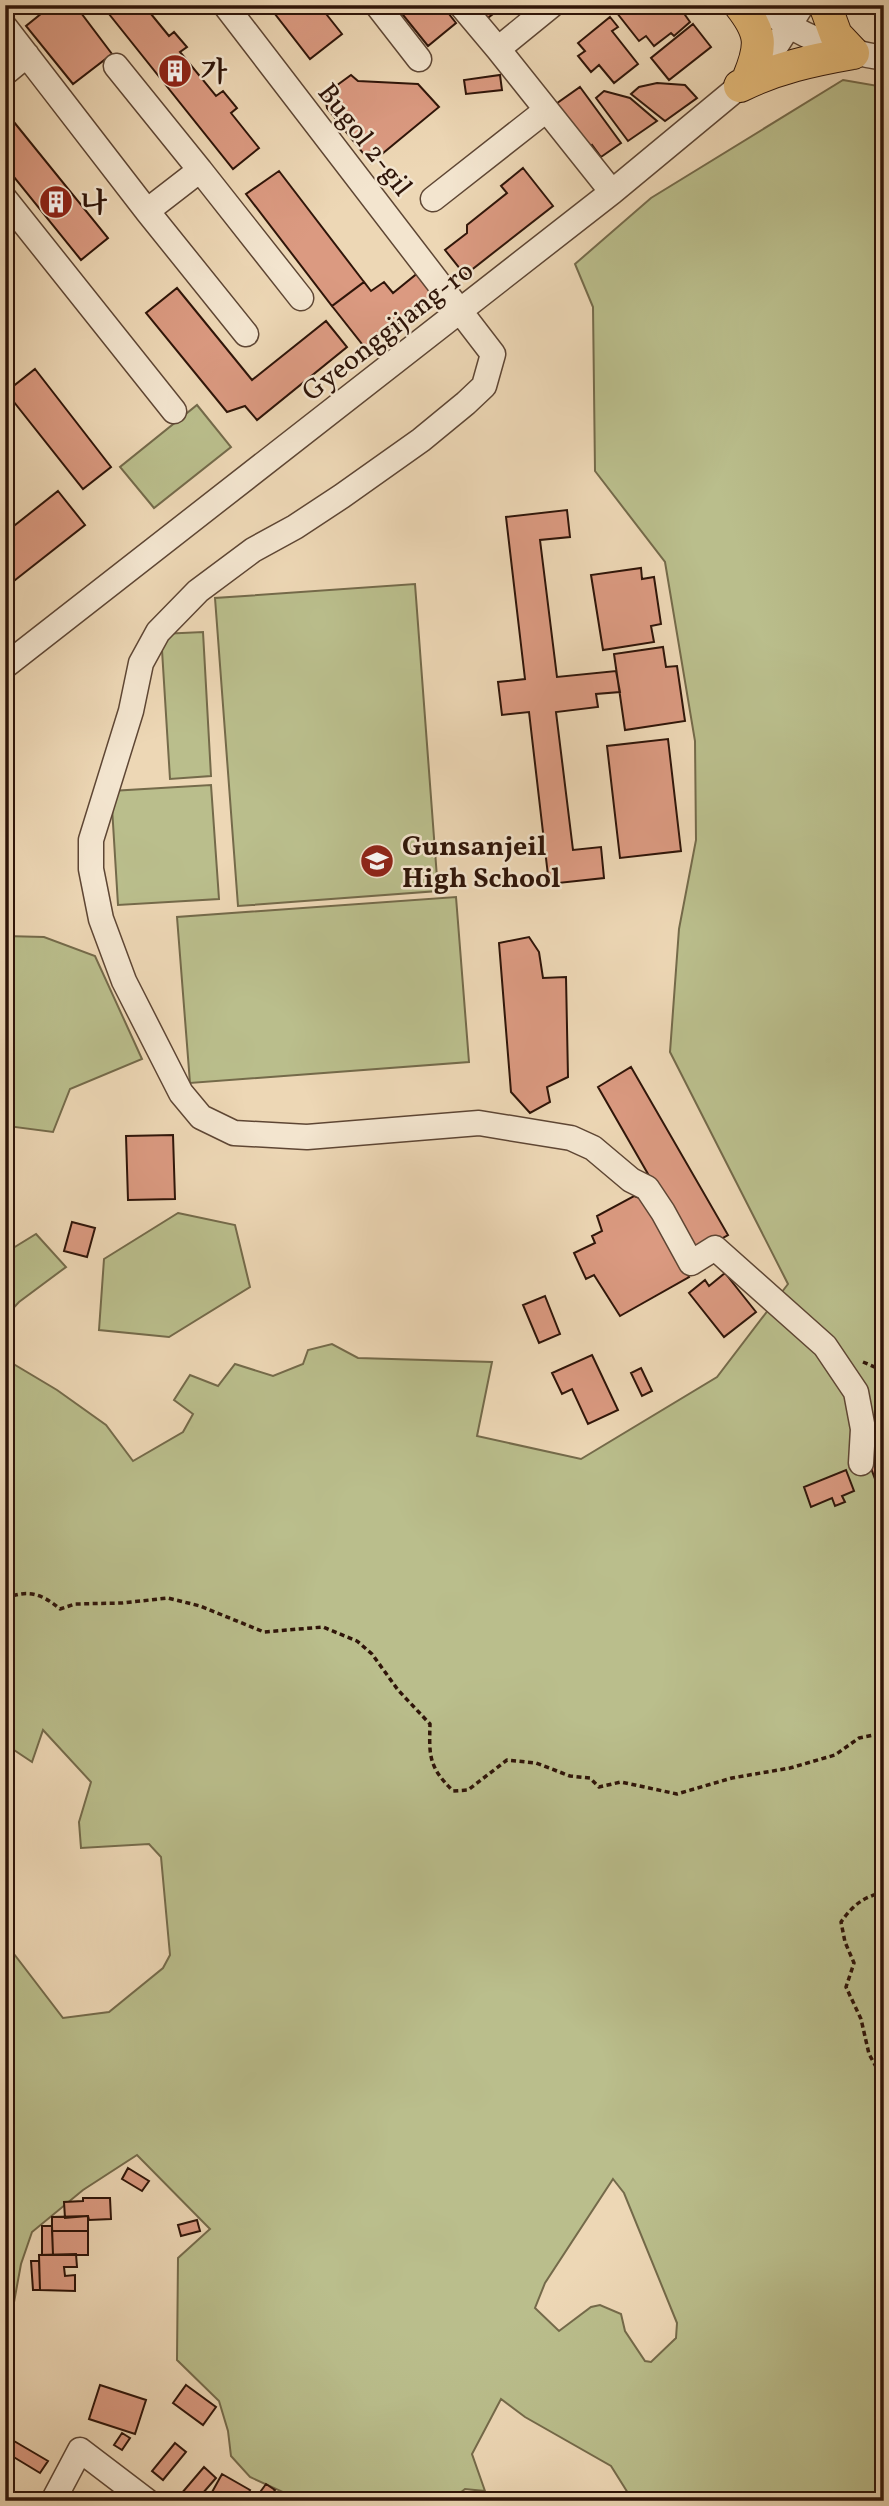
<svg xmlns="http://www.w3.org/2000/svg" width="889" height="2506" viewBox="0 0 889 2506" font-family="Vollkorn,'Noto Serif KR',serif">
<rect width="100%" height="100%" fill="#edd7b5"/>
<filter id="stains"><feTurbulence type="fractalNoise" baseFrequency=".00286" numOctaves="4"/><feColorMatrix values="0 0 0 0 .2 0 0 0 0 .09 0 0 0 0 .02 0 0 0 .5 -.17"/></filter>
<radialGradient id="worn" r=".72"><stop offset=".6" stop-color="#630" stop-opacity="0"/><stop offset="1" stop-color="#630" stop-opacity=".3"/></radialGradient>
<path fill="#babe8c" stroke="#746a4a" stroke-width="2" fill-rule="evenodd" d="M843,80L884,87V2501H633L611,2466L525,2417L501,2399L472,2454L485,2491L465,2489L450,2501H294L283,2492L250,2477L231,2456L228,2431L219,2401L177,2360L178,2258L210,2229L137,2155L83,2190L32,2232L21,2264L10,2324L5,2327V1950L14,1954L63,2018L109,2012L163,1968L170,1955L161,1857L149,1844L81,1848L79,1822L91,1782L43,1730L32,1762L5,1744V1359L57,1390L106,1425L133,1461L183,1432L193,1414L174,1400L190,1375L218,1386L235,1364L273,1376L303,1364L308,1350L332,1344L358,1358L492,1362L477,1436L581,1459L717,1377L788,1284L670,1052L679,929L696,840L695,741L665,562L595,471L593,307L575,264L651,198ZM613,2179L624,2193L677,2323L676,2338L651,2362L645,2361L625,2331L621,2314L600,2305L591,2307L559,2331L535,2308L545,2283Z
M197,405L231,447L154,508L120,467Z
M415,584L438,891L238,906L215,598Z
M203,632L211,776L170,779L161,634Z
M211,785L219,899L118,905L111,791Z
M456,897L469,1062L190,1083L177,917Z
M5,936L44,937L95,956L142,1059L70,1089L53,1132L7,1126L14,1071L5,1066Z
M178,1213L235,1225L250,1287L169,1337L99,1330L104,1259Z
M36,1234L66,1267L19,1302L5,1317V1253Z"/>
<path fill="#db9a81" stroke="#2f1509" stroke-width="2" d="M52,5H75L112,54L73,84L26,26Z
M110,5H149L154,11L151,14L169,36L174,32L187,47L180,52L216,96L223,91L237,108L231,113L259,148L233,169L105,9Z
M268,5H319L342,34L310,59Z
M395,5H442L456,23L428,46Z
M474,5H505L485,20Z
M617,5H678L690,22L674,36L671,33L654,46L646,36L639,41L613,8Z
M610,17L618,27L612,31L638,64L614,83L599,65L591,72L578,56L585,51L578,43Z
M693,24L711,47L669,80L651,58Z
M351,75L358,81L418,84L439,107L371,163L327,108L325,94Z
M500,75L502,90L466,94L464,80Z
M657,83L685,85L697,98L665,121L631,94L639,87Z
M580,87L621,143L601,157L592,145L585,150L553,106Z
M604,91L630,98L657,121L628,141L596,98Z
M5,111L108,238L81,260L5,166Z
M523,168L553,206L465,275L445,250L467,233V225L507,193L501,186Z
M279,171L364,282L332,306L246,194Z
M419,272L436,294L366,349L332,306L364,282L371,291L384,282L393,293Z
M177,288L252,380L326,321L347,347L257,420L245,406L227,412L146,313Z
M35,369L111,467L83,489L6,392Z
M58,491L85,525L5,588V533Z
M567,510L570,537L540,540L557,677L616,671L620,692L596,694L598,707L556,712L573,850L601,847L604,878L549,884L529,712L502,715L498,682L525,679L506,517Z
M641,568L642,579L654,577L661,624L651,626L654,642L603,650L591,575Z
M663,647L666,667L677,666L685,721L625,730L614,654Z
M668,739L681,851L620,858L607,746Z
M529,937L539,952L543,978L566,977L568,1077L547,1087L550,1102L530,1113L511,1092L499,943Z
M631,1067L728,1235L694,1254L598,1087Z
M173,1135L175,1199L128,1200L126,1136Z
M634,1196L648,1201L689,1277L620,1316L594,1275L586,1279L574,1253L595,1243L592,1236L602,1231L597,1216Z
M72,1222L95,1228L87,1257L64,1251Z
M725,1273L756,1312L724,1337L689,1293L705,1280L709,1286Z
M545,1296L560,1334L539,1343L523,1305Z
M592,1355L618,1410L588,1424L572,1389L562,1394L552,1373Z
M641,1368L652,1391L642,1396L631,1373Z
M877,1453L884,1476L875,1479L867,1457Z
M846,1470L854,1491L842,1496L845,1502L835,1506L832,1498L811,1507L804,1487Z
M128,2168L149,2181L142,2191L122,2179Z
M83,2198H110L111,2219L89,2220L88,2216L65,2218L64,2202L83,2201Z
M88,2216V2231H52V2217Z
M197,2220L200,2231L181,2236L178,2225Z
M42,2226H52L53,2255H42Z
M52,2231H88V2255H53Z
M76,2254L77,2267H64L65,2276L75,2275V2291L40,2290L39,2255Z
M31,2261H39L40,2290H33Z
M5,2354L11,2356L5,2374Z
M100,2385L146,2400L135,2434L89,2419Z
M186,2385L216,2407L203,2425L173,2403Z
M122,2433L130,2438L122,2450L114,2445Z
M14,2441L48,2461L40,2473L7,2453Z
M175,2443L186,2452L163,2480L152,2471Z
M204,2467L216,2478L196,2501H175Z
M222,2474L250,2490L243,2501H223L211,2494Z
M266,2484L275,2490L270,2497L276,2501H250L255,2493L258,2495Z"/>
<g fill="none" stroke-linecap="round" stroke-linejoin="round">
<g stroke="#5e4634" stroke-width="27">
<path id="minor" d="M225,5L493,354L484,386L466,403L421,440L342,496L295,527L253,550L198,591L158,632L141,663L131,711L91,840V869L101,919L124,981L181,1093L201,1117L234,1133L307,1137L479,1123L571,1138L593,1148L631,1180L647,1188L663,1212L691,1263L715,1248L825,1346L856,1392L863,1429L861,1463
M377,5L419,59
M461,5L498,49
M552,5L498,49L612,192
M761,5C796,36 838,51 884,58
M5,27L147,211L200,170L116,66
M5,73L27,55
M200,170L301,298
M5,199L174,411
M433,199L545,111
M147,211L246,334
M5,666L612,192L740,86L767,60L802,5
M53,2501L80,2450L147,2501"/>
</g>
<g stroke="#2f1509" stroke-width="34">
<path id="major" d="M740,5C762,33 762,45 749,77
M825,5L836,35L853,53
M740,86C776,68 813,60 853,53"/>
</g>
<path stroke="#2f1509" stroke-width="3.5" stroke-dasharray="5 3.5" stroke-linecap="butt" d="M863,1362L884,1371
M5,1599C27,1589 41,1593 60,1609L75,1604L122,1603L168,1598L200,1606L264,1632L323,1627L357,1641L372,1654L398,1690L430,1724C429,1757 429,1767 453,1791L468,1790L507,1760L536,1763L570,1776L590,1778L599,1787L621,1782L677,1794L732,1778L790,1768L835,1755L859,1738L884,1733
M884,1892C863,1897 853,1905 841,1922L845,1942L854,1963L846,1987L861,2019L869,2054L884,2081"/>
<use href="#minor" stroke="#f3e5cf" stroke-width="24"/>
<use href="#major" stroke="#e6bc7a" stroke-width="32"/>
</g>
<defs>
<g id="building-disc" transform="scale(1.75)"><circle r="9.5" fill="#8f2418" stroke="#f3e5cf"/><path d="M-4-6H4V6H1V3H-1V6H-4ZM-2.5-4.3h1.7v1.8h-1.7ZM.8-4.3h1.7v1.8H.8ZM-2.5-1h1.7V.8h-1.7ZM.8-1h1.7V.8H.8Z" fill="#fff"/></g>
<g id="school-disc" transform="scale(1.75)"><circle r="9.5" fill="#8f2418" stroke="#f3e5cf"/><path d="M0-5L7-2L0 1L-7-2ZM-4 1L0 2.5L4 1V4Q0 6-4 4Z" fill="#fff"/></g>
</defs>
<g fill-rule="evenodd">
<use href="#building-disc" x="175" y="71"/>
<use href="#building-disc" x="56" y="202"/>
<use href="#school-disc" x="377" y="861"/>
</g>
<g text-anchor="middle" stroke-width="5" stroke-linejoin="round" paint-order="stroke">
<g font-size="28" font-weight="bold" fill="#2f1509" stroke="#f3e5cf" text-anchor="start">
<text x="200" y="81">가</text>
<text x="80" y="212">나</text>
<text x="402" y="855">Gunsanjeil<tspan x="402" dy="32">High School</tspan></text>
</g>
<g font-size="28" fill="#2f1509" stroke="#f3e5cf">
<text transform="translate(366 139) rotate(52)" y="10">Bugol 2-gil</text>
<text transform="translate(387 330) rotate(-38)" y="10">Gyeonggijang-ro</text>
</g>
</g>
<rect width="889" height="2506" fill="none" stroke="#edd7b5" stroke-width="28"/>
<rect x="7" y="7" width="875" height="2492" fill="none" stroke="#2f1509" stroke-width="3.5"/>
<rect x="14" y="14" width="861" height="2478" fill="none" stroke="#2f1509" stroke-width="2"/>
<rect width="100%" height="100%" filter="url(#stains)"/>
<rect width="100%" height="100%" fill="url(#worn)"/>
</svg>
